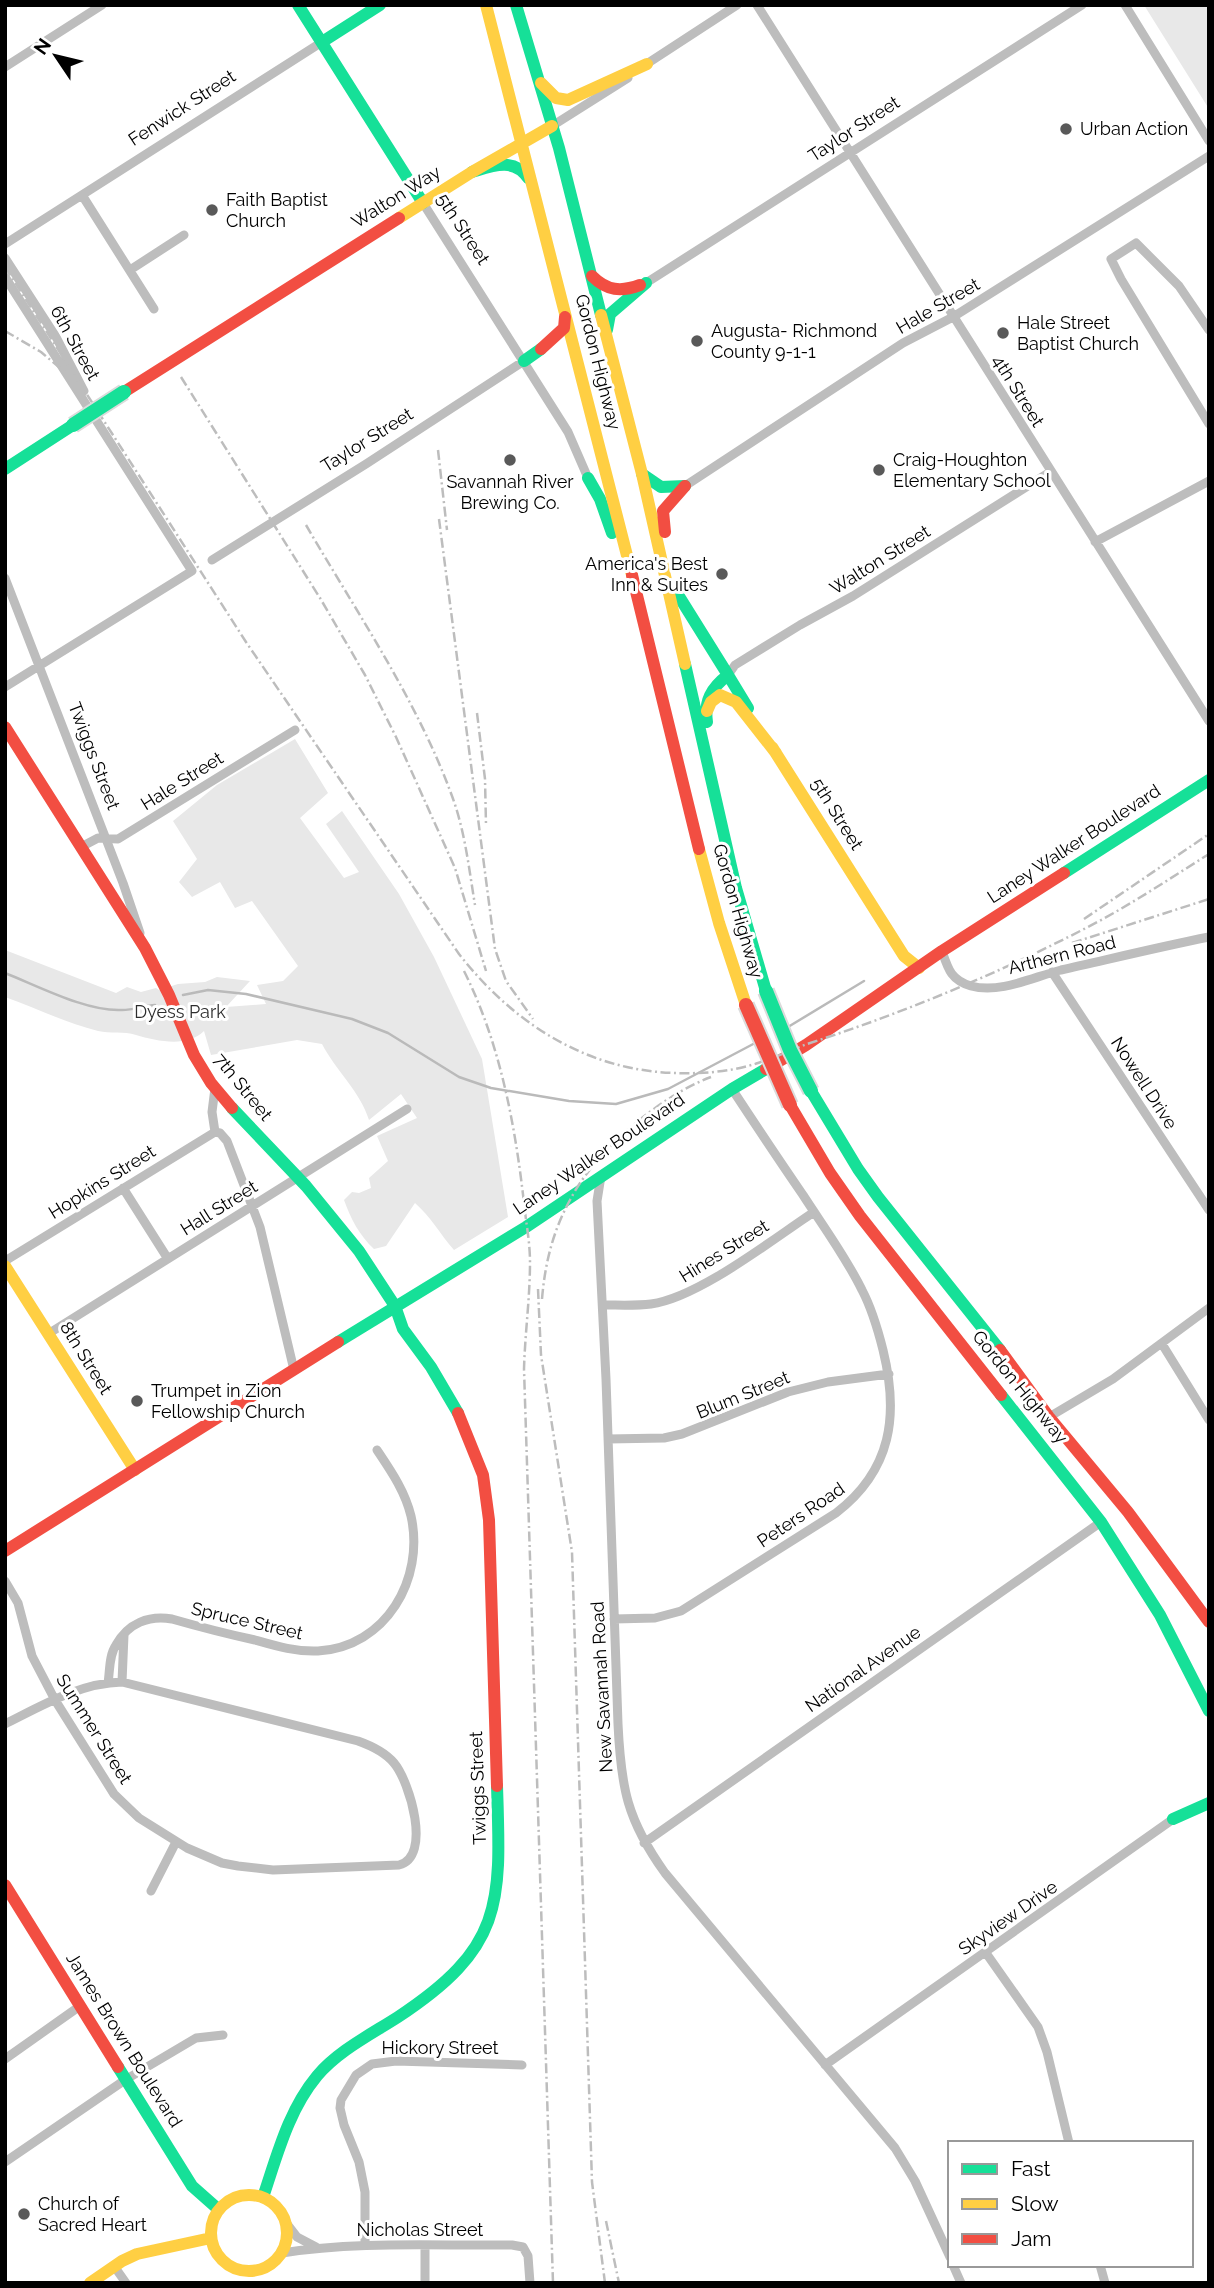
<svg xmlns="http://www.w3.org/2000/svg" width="1214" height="2288" viewBox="0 0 1214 2288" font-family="Raleway,sans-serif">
<rect width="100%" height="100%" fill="#fff"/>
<path fill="#e8e8e8" d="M1144,5H1209V109Z
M295,739L328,793L300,818L344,878L359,872L326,824L342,811L399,894L434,957L482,1059L508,1217L454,1250C440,1234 431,1217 415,1203L386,1246L374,1249C359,1235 351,1219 344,1200L352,1192L359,1193L371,1188L369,1178L388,1161L377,1136L417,1118L401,1094L369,1120C360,1091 336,1071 322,1044L297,1040L211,1055L204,1031C187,1048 157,1041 136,1035C124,1031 110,1034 98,1031C66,1023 36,1008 5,997V950L116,993L127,987L141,992L156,988L159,990L178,984L205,982L217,977L250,981L226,1007L266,1004L257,985L283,981L298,966L252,901L235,908L220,882L192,897L179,882L197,859L173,821L217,785Z"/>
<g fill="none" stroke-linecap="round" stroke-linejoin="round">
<path stroke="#bababa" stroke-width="2.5" d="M5,973C38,986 87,1012 122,1010C133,1010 144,1006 155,1005
M183,995L208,990L246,994L352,1019L388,1033L459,1077L491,1088L569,1101L616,1104L668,1089L757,1042
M788,1027L864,981"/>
<path stroke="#bdbdbd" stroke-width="9" d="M757,5L1209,721
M1125,5L1209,141
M645,65L737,5
M5,67L102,5
M552,126L628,78
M82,195L154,309
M423,203L568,432L588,478
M5,244L322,42
M5,258L56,337L84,391
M130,270L184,235
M5,277L192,571L5,687
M646,283L1082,5
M1209,330L1179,286L1136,243L1111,259L1121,279L1209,424
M685,486L903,343L953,317L1209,156
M1095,542L1209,481
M212,560L366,464L524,361
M5,578L123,883L140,933
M728,675L735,665L800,625L853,596L1050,472
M81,847L98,838L118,839L295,730
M942,951C948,969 951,980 971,986C1000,994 1033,977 1061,970C1110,959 1159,947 1209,937
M1052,972L1209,1210
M215,1088L212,1112L215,1132L220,1133L227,1141L260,1227L294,1370
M601,1176L597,1201L606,1379L618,1724C621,1788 627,1820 665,1873L895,2148L915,2181L950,2257
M123,1188L168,1259
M5,1261L215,1132
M603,1305C619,1305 636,1306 651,1304C698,1298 773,1239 814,1212
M48,1334L407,1109
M1162,1344L1209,1420
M1049,1417L1113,1379L1209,1308
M608,1439L664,1438L682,1434L788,1392L828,1382L889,1374
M5,1581L18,1603L32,1656L55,1700L114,1794L139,1818L187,1848L222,1863L238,1866L273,1870L399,1865C432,1857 410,1782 394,1763C385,1752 372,1746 358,1741L122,1682C80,1683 43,1705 5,1724
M614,1619L655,1618L681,1611L836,1513C892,1470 899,1415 883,1350C878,1330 872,1309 862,1290C846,1257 823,1226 803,1195C779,1160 755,1124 732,1089
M122,1682L124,1635
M108,1683C110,1670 109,1655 116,1645C128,1623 149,1615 172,1619C200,1627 227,1634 255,1640C276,1646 296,1652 318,1651C386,1647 425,1579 411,1516C405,1491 391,1471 377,1450
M644,1843L1101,1522
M151,1891L176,1842
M986,1953L1038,2027L1047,2052L1069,2143
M5,2059L80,2006
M825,2065L1176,1817
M5,2162L125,2080L196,2038L223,2035
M287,2224L297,2237L316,2247
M365,2245V2192L359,2162L344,2125L340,2108L341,2100L356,2075L372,2064L396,2061L522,2065
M282,2253C357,2241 435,2246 512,2245L523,2247L528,2256L530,2283
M953,2265L961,2283
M1100,2265L1105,2283
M114,2266L126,2283
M425,2283V2246"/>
<path stroke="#16e098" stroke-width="12" d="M298,5L423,203
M516,5L559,148L601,315
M322,42L380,5
M472,172C492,166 514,157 528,178
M607,330L610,314L646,283
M524,361L541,349
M5,469L73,425
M642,474L661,487L685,486
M588,478L600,499L612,533
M675,590L728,675C711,688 704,701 707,722
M685,664L736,888L766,991
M728,675L748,708
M1064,873L1209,780
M811,1091L858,1169L878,1197L1000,1350
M232,1108L306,1186L359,1251L395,1306L403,1329L431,1367L458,1413
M338,1342L526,1227L732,1089L766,1069
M1001,1395L1101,1522L1160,1615L1209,1711
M1173,1819L1209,1803
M118,2067L192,2186L218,2209
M263,2197C277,2156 288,2111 317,2076C338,2051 370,2035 398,2017C504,1947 501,1904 497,1786"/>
<path stroke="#ffcf43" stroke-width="12" d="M486,5L632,575
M541,83L556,98L568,100L647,64
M399,218L472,172L552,126
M601,315L642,474L685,664
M707,711L711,702L720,695L736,702L776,753
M772,747L904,956L919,968
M699,849L719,923L746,1005
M5,1266L135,1470
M211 2233a38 38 0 1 1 76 0a38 38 0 1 1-76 0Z
M90,2283L122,2261L137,2254L211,2238"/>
<path stroke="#f24e42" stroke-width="12" d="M592,276C607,291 621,292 640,285
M541,349L564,328L565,317
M124,392L399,218
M665,532L663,511L685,486
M632,575L699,849
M5,727L145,948L169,995L194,1055L211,1083L232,1108
M766,1069L806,1045L942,951L1064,873
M790,1105L830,1173L860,1216L1001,1395
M1000,1350L1049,1417L1128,1512L1209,1622
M458,1413L483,1475L489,1520L497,1786
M5,1551L338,1342
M5,1885L118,2067"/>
<path stroke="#bdbdbd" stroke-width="2.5" stroke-dasharray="10 3.5 2 3.5" stroke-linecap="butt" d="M5,267L246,642L459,954C512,1022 585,1070 674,1073C701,1074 731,1072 758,1063C774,1058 791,1050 807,1044C903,1013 997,974 1086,928C1129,906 1169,879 1209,854
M5,331L41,352L67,374
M181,377L320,598L365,675L396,737L455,868L486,971
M438,450L447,530
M439,519L495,949L506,981L533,1019
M306,525C357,613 417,700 452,796C465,831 469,869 475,905
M477,713L485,779L486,825
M1084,919L1209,834
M1072,943L1209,899
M464,971C500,1043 515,1124 524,1203C526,1223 530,1242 530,1262C530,1298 525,1333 524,1369L553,2283
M538,1289L541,1355L572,1552L592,2182L605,2283
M542,1299C545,1263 553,1231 570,1200C595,1151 660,1096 711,1077
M606,2221L619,2283"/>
<g stroke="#dbdbdb" stroke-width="18" stroke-linecap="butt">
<path id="fast-bridge" d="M73,425L124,392
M766,991L790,1050L811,1091"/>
</g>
<g stroke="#dbdbdb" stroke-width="18" stroke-linecap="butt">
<path id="jam-bridge" d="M746,1005L790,1105"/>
</g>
<use href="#fast-bridge" stroke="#16e098" stroke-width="14"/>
<use href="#jam-bridge" stroke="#f24e42" stroke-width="14"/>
</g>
<g fill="#595959" stroke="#fff" stroke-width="2.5">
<circle cx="1066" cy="129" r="7"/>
<circle cx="212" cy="210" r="7"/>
<circle cx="1003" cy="333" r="7"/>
<circle cx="697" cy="341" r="7"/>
<circle cx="510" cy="460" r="7"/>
<circle cx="879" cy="470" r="7"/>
<circle cx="722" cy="574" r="7"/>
<circle cx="137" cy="1401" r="7"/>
<circle cx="24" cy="2214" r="7"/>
</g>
<g text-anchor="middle" stroke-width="6" stroke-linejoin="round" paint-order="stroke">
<g font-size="18" fill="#000" stroke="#fff">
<text transform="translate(182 108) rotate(-33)" y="6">Fenwick Street</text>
<text transform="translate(854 129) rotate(-33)" y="6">Taylor Street</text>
<text transform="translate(396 197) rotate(-32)" y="6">Walton Way</text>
<text transform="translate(463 229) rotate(57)" y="6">5th Street</text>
<text transform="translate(938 306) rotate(-30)" y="6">Hale Street</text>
<text transform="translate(75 343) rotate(61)" y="6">6th Street</text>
<text transform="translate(598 362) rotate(76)" y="6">Gordon Highway</text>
<text transform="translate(1018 391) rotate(58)" y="6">4th Street</text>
<text transform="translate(367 440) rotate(-32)" y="6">Taylor Street</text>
<text transform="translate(880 560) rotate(-32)" y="6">Walton Street</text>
<text transform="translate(94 756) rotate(69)" y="6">Twiggs Street</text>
<text transform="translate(182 781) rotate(-32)" y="6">Hale Street</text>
<text transform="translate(837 814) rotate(58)" y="6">5th Street</text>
<text transform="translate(1074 844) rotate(-33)" y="6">Laney Walker Boulevard</text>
<text transform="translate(738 911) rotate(74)" y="6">Gordon Highway</text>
<text transform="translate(1062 955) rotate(-14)" y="6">Arthern Road</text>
<text transform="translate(1144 1083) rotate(57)" y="6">Nowell Drive</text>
<text transform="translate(243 1087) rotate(51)" y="6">7th Street</text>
<text transform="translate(599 1154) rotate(-34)" y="6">Laney Walker Boulevard</text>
<text transform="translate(102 1182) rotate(-32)" y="6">Hopkins Street</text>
<text transform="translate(219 1208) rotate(-32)" y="6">Hall Street</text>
<text transform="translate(724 1251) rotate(-32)" y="6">Hines Street</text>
<text transform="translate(86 1358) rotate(58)" y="6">8th Street</text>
<text transform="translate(1020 1387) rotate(51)" y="6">Gordon Highway</text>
<text transform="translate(743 1395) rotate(-22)" y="6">Blum Street</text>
<text transform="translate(801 1515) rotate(-34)" y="6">Peters Road</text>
<text transform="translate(247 1621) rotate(13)" y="6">Spruce Street</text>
<text transform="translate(863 1669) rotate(-35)" y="6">National Avenue</text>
<text transform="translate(602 1687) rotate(-93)" y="6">New Savannah Road</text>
<text transform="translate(94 1729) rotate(58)" y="6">Summer Street</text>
<text transform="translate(478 1788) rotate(-92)" y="6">Twiggs Street</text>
<text transform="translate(1008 1918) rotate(-35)" y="6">Skyview Drive</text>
<text transform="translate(124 2040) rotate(58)" y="6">James Brown Boulevard</text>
<text x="440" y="2054">Hickory Street</text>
<text x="420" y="2236">Nicholas Street</text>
</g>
<g font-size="18" fill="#000" stroke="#fff" text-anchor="start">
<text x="1080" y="135">Urban Action</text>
<text x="226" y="206">Faith Baptist<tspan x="226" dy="21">Church</tspan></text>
<text x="1017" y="329">Hale Street<tspan x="1017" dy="21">Baptist Church</tspan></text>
<text x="711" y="337">Augusta- Richmond<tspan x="711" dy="21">County 9-1-1</tspan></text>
<text x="893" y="466">Craig-Houghton<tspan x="893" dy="21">Elementary School</tspan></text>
<text x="510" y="488" text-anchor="middle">Savannah River<tspan x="510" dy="21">Brewing Co.</tspan></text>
<text x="708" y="570" text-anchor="end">America's Best<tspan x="708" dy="21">Inn &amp; Suites</tspan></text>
<text x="151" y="1397">Trumpet in Zion<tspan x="151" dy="21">Fellowship Church</tspan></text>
<text x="38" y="2210">Church of<tspan x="38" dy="21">Sacred Heart</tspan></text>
</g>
<g font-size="18" fill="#2d2d2d" stroke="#fff">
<text x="180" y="1018">Dyess Park</text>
</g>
</g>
<rect width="1214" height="2288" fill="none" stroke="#000000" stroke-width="14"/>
<rect x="948" y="2141" width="245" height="126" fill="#ffffff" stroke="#999999" stroke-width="2"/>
<rect x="962" y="2164" width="35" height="10" fill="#16e098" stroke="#999999" stroke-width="2"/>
<text x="1011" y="2176" font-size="21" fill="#000000">Fast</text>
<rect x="962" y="2199" width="35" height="10" fill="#ffcf43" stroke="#999999" stroke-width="2"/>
<text x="1011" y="2211" font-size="21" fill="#000000">Slow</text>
<rect x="962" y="2234" width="35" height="10" fill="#f24e42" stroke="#999999" stroke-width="2"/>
<text x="1011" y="2246" font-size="21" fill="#000000">Jam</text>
<g transform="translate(56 56) rotate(305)" stroke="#ffffff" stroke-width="5" paint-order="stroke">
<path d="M0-5L12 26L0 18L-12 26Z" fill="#000000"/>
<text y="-10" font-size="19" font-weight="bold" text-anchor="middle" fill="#000000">N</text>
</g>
</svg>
